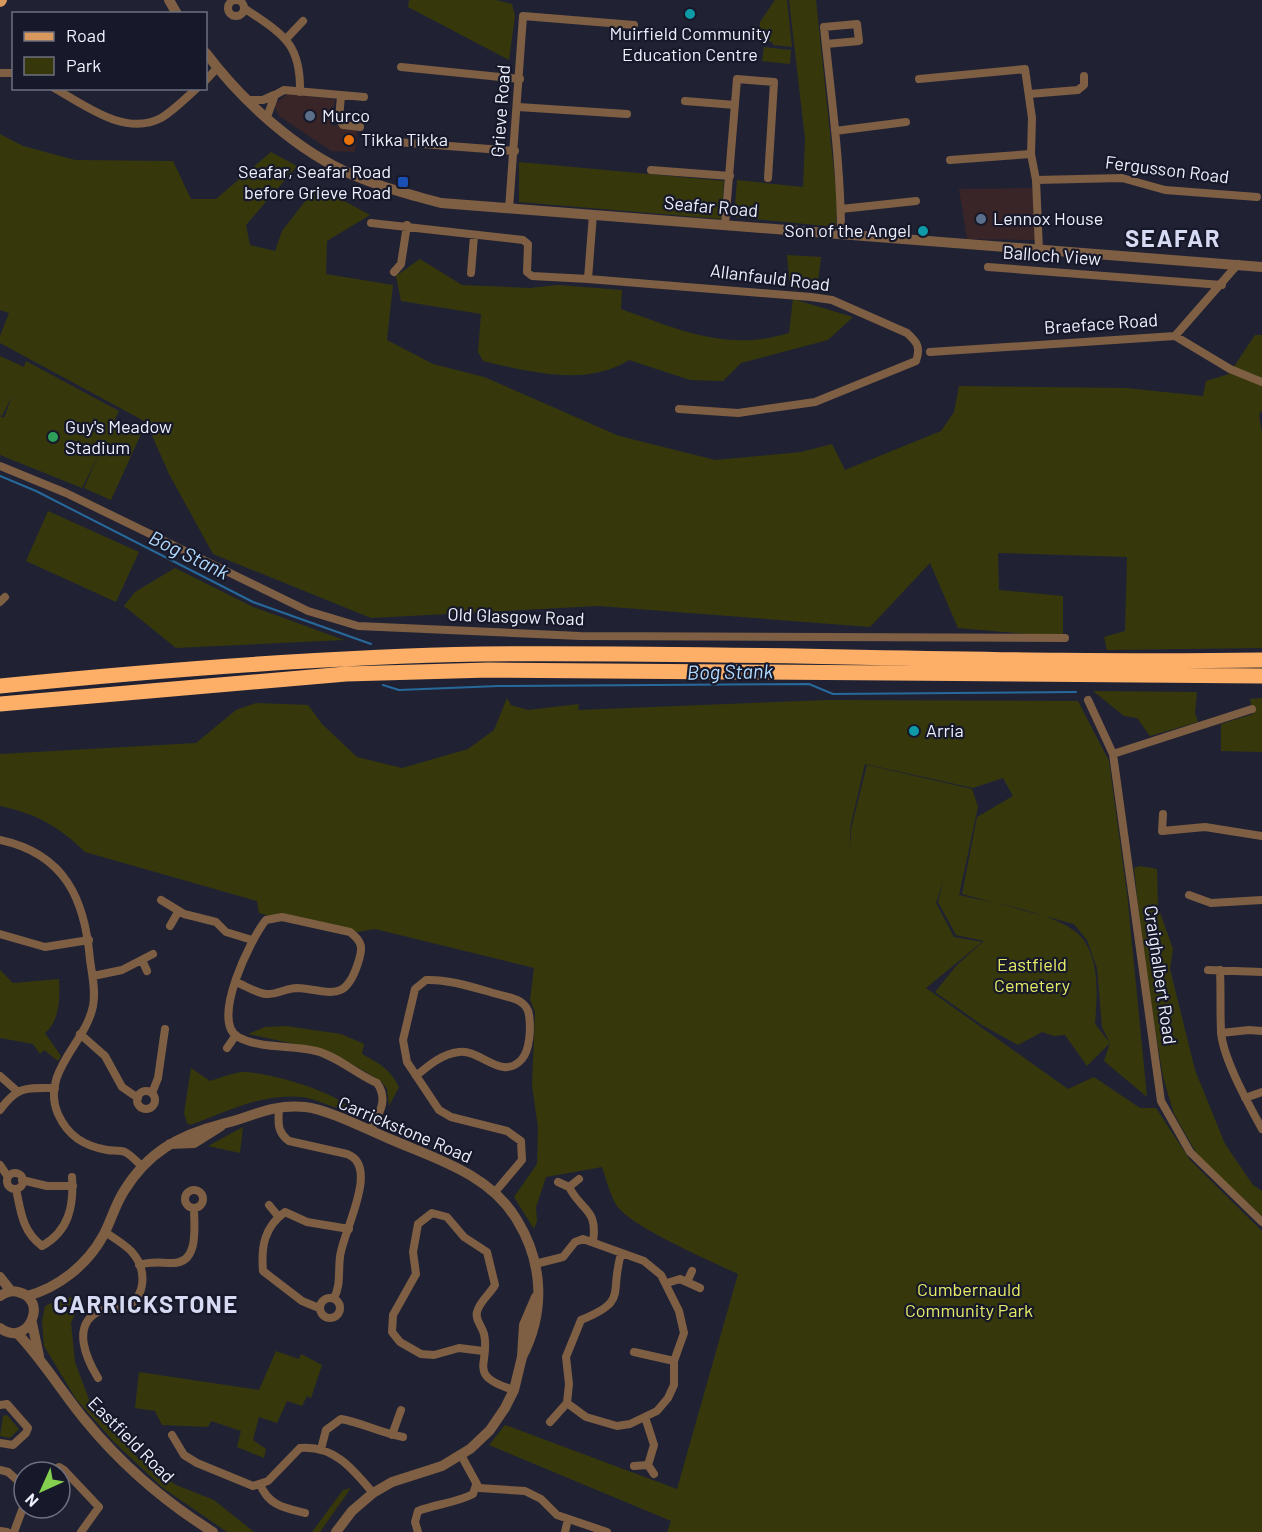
<svg xmlns="http://www.w3.org/2000/svg" width="1262" height="1532" viewBox="0 0 1262 1532" font-family="Barlow,sans-serif">
<rect width="100%" height="100%" fill="#202234"/>
<path fill="#392527" d="M287,94L335,99L332,125L357,130L355,152L331,151L279,116L274,105Z
M1033,188L1035,240L967,239L959,189Z"/>
<path fill="#36380b" fill-rule="evenodd" d="M409,0H496L512,4L515,16L509,60L408,7Z
M775,0H787L792,47L773,45L772,42L759,40L760,22Z
M789,0H816L837,200L836,227L734,217L737,180L803,187L805,139Z
M764,47L791,50L790,64L762,61Z
M0,134L23,146L75,160L173,161L191,199H216L271,152L297,166L246,225L250,245L275,251L282,231L317,186L370,215L327,241L326,274L393,285L387,340L433,364L484,377L619,436L715,460L801,452L832,444L845,470L941,431L954,412L959,386L1126,388L1203,396L1206,381L1229,374L1255,335H1262V410L1259,415L1262,433V648L1107,650L1104,637L1125,631L1127,557L998,553L999,590L1063,596V637L958,628L930,563L870,627L599,606L371,618L213,554L169,474L146,422L0,343V336L9,313L0,310Z
M519,162L724,181L721,219L519,202Z
M787,255L821,257L817,290L790,287Z
M420,259L462,285L530,288L558,285L622,290L621,309C680,330 727,352 789,333L793,299L853,317L828,340L741,363L723,381L690,380L629,360C587,387 529,372 483,361L478,352L481,314L401,301L396,276Z
M0,356L24,367L26,361L119,411L114,421L141,434L111,500L84,488L99,454L82,488L0,455V416L4,418L12,396L2,416L0,415Z
M48,511L139,552L116,602L26,561Z
M175,568L253,607L344,640L176,648L124,606L135,592Z
M1093,691L1197,692L1195,713L1198,722L1150,736L1137,718L1124,716Z
M507,698L511,705L528,710L579,704L578,710L827,700L1078,701L1109,761L1127,893L1147,1097L1104,1061L1110,1043L1087,1066L1065,1035L1054,1036L1042,1032L1018,1045L982,1025L935,992L957,965L984,941L956,935L938,902L943,881L936,903L954,937L982,942L926,988L1068,1089L1094,1077L1140,1108H1156L1190,1160L1262,1231V1532H667L671,1521L489,1445L505,1425L677,1489L738,1274C711,1261 633,1228 617,1206C610,1195 606,1179 602,1167L546,1177L536,1207L537,1221L534,1229L514,1197L537,1164L538,1128L532,1085L535,1012L530,1000L534,968L375,929L358,932L281,913L269,916L259,913L257,901L85,852C60,827 35,813 0,806V754L196,743L236,710L256,703L308,705L322,724L357,757L402,768L468,749L494,730ZM865,764L973,788L1003,778L1013,796L977,817L962,894L1074,924L1087,940L1097,968L1102,1027L1110,1043L1095,1024C1097,997 1100,962 1083,939C1063,913 991,903 959,895L978,807L972,789L867,765L851,829L850,849V828Z
M1262,698V752L1221,751V724L1253,714L1250,699Z
M1140,866L1157,869L1158,907L1173,949L1170,969L1195,1070L1225,1144L1253,1185L1262,1191V1217L1198,1156L1174,1114L1163,1077L1143,954L1134,868Z
M0,970L13,983L59,979C60,997 60,1021 45,1033L61,1056L58,1061L44,1050L40,1054L33,1044L0,1038Z
M286,1026L341,1034L364,1044L362,1054C380,1064 389,1068 399,1087L389,1106L387,1089L381,1081L331,1052L248,1034L265,1027Z
M191,1068L210,1081C220,1078 232,1073 242,1072C263,1071 339,1092 351,1110C337,1111 318,1099 302,1097C261,1093 227,1112 190,1125L187,1123L184,1113Z
M243,1127L240,1153L208,1146Z
M65,1297L82,1299L71,1323L75,1362L90,1402L136,1456L176,1485L214,1500L254,1532H227L163,1488L114,1442L76,1399L44,1346L42,1321L45,1306Z
M276,1351L299,1359L301,1354L322,1365L311,1398L307,1396L302,1406L287,1401L277,1423L259,1417L253,1440L266,1449L264,1458L237,1447L241,1431L211,1421L208,1427L162,1425L155,1411L135,1408L139,1372L259,1390Z
M7,1415L19,1429L10,1438L0,1436L3,1416Z
M351,1488L320,1532H312L343,1490Z"/>
<g fill="none" stroke-linecap="round" stroke-linejoin="round">
<path stroke="#26699a" stroke-width="2" d="M0,476L36,491L253,602L371,644
M383,685L399,690L498,686L809,684L833,694L1076,692"/>
<path stroke="#7e5f43" stroke-width="8" d="M228 8a8 8 0 1 1 16 0a8 8 0 1 1-16 0Z
M244,8C282,34 301,42 300,92
M286,39L303,21
M826,44L859,41L857,24L824,27C831,96 841,165 841,235
M401,67L520,79
M0,73H14
M919,79L1025,69L1032,118L1031,154L1036,180L1039,250
M206,80L217,68
M54,88C85,105 125,137 161,118C173,111 186,98 197,88
M1029,94L1078,90L1084,85V76
M341,96L339,119L343,125L360,127
M250,100H263L274,95
M685,101L735,105
M518,107L627,114
M267,117L275,95L284,90L364,97
M835,131L906,122
M396,142L515,151
M950,160L1031,154
M651,170L730,176
M1036,180L1122,178L1165,190L1257,197
M509,209L523,16L634,25
M841,209L916,201
M593,214L588,279L811,297L832,300L907,333C917,342 921,347 916,361L815,402L738,413L679,409
M371,223L523,240L528,244L527,272L532,276L588,279
M725,225L737,79L774,82L768,178
M988,267L1222,285
M394,272L401,264L407,225
M471,273L474,236
M1175,336L1238,264
M930,352L1175,336L1230,369L1262,382
M0,466L66,493L308,611L358,626L580,636L1065,638
M0,602L5,597
M1088,700L1113,754L1161,1101L1190,1152L1262,1222
M1113,754L1252,709
M1163,814L1162,831L1205,827L1262,836
M0,840C65,854 85,899 90,960C92,975 96,990 93,1006C86,1043 40,1072 58,1114C68,1136 84,1146 107,1150C112,1151 120,1150 125,1152C131,1155 137,1162 143,1167
M1189,895L1211,903L1262,900
M161,900L184,914L216,922L226,932L252,940
M170,926L178,912
M0,934L45,947L89,940
M142,960L147,971
M1208,970L1262,972
M1220,970C1221,991 1220,1010 1221,1031C1222,1057 1249,1105 1262,1129
M93,976L122,970L153,954
M236,982C244,985 256,993 266,994C276,995 287,988 297,988C330,990 345,1004 358,963C363,948 363,942 350,932L282,917L266,920C251,938 210,1021 238,1037C260,1049 292,1045 316,1051C337,1056 356,1074 377,1083C389,1100 379,1114 370,1131
M1221,1033L1249,1030L1262,1031
M80,1034L105,1056L122,1087L138,1098
M227,1048L236,1035
M0,1076L17,1091
M416,1076C429,1065 442,1054 459,1052C481,1049 502,1082 522,1059C530,1050 531,1027 529,1015C527,999 510,998 497,994C475,988 449,979 426,980L415,989L403,1040L407,1062L439,1110L451,1117L507,1131L521,1141L522,1160L495,1192
M137 1100a9 9 0 1 1 18 0a9 9 0 1 1-18 0Z
M152,1093L158,1078L165,1029
M1245,1098L1262,1092
M279,1108C278,1123 277,1132 289,1141L347,1154C381,1166 342,1233 340,1257C338,1272 341,1285 334,1298
M0,1110C18,1085 27,1088 55,1088
M0,1165L8,1177
M7 1181a8 8 0 1 1 16 0a8 8 0 1 1-16 0Z
M22,1180L47,1186H73
M558,1182L569,1187C582,1212 598,1208 593,1242
M569,1187L579,1179
M16,1189C21,1212 22,1231 42,1246C69,1231 74,1206 72,1177
M185 1199a9 9 0 1 1 18 0a9 9 0 1 1-18 0Z
M269,1205L278,1216
M535,1264L563,1257L575,1242L583,1239L644,1261L661,1275L679,1311L684,1333L674,1361V1385L668,1398L657,1411L630,1424L617,1426L586,1417L567,1403L569,1384L566,1357L581,1320C629,1300 609,1295 621,1254
M139,1265C152,1261 159,1263 172,1263C200,1264 194,1225 194,1208
M687,1282L692,1271
M667,1283L680,1279L700,1288
M320 1308a10 10 0 1 1 20 0a10 10 0 1 1-20 0Z
M319,1308L302,1301L263,1271C261,1247 264,1227 285,1212L307,1222L349,1229
M483,1351L459,1348L434,1355L421,1354L400,1342L392,1332L393,1315L416,1274L413,1252L418,1224L432,1213L447,1217L464,1237L487,1252L495,1285C490,1294 479,1302 477,1312C475,1320 482,1326 484,1334C491,1364 465,1375 514,1390
M634,1352L674,1361
M98,1378C87,1360 71,1326 98,1312C107,1307 117,1311 126,1307C147,1296 147,1268 131,1251C124,1244 114,1238 105,1232
M0,1405L7,1404L28,1428L26,1433L13,1445L0,1443
M645,1417L654,1445L648,1465L654,1474
M550,1422L567,1403
M172,1435L184,1455L197,1463L253,1486L268,1481L300,1448C334,1445 353,1469 373,1493
M392,1435L401,1410
M321,1449L326,1430L341,1419C363,1423 381,1433 403,1437
M461,1455L479,1488L525,1491L541,1499L557,1515L607,1532
M634,1466L648,1465
M0,1470L8,1472L24,1486
M51,1472L59,1467L64,1470L99,1507L81,1532
M260,1484C268,1505 284,1508 305,1513
M0,1531L7,1532
M14,1532L24,1505
M418,1532L415,1522L418,1511C436,1504 456,1503 473,1494L476,1485
M565,1532L568,1519"/>
<path stroke="#7e5f43" stroke-width="10" d="M169,0L177,14
M206,53C243,102 297,151 353,175C381,187 411,195 441,203L1262,267
M170,1144L194,1143L221,1126
M0,1277L11,1291
M0,1296C6,1292 11,1290 18,1292C50,1299 28,1349 0,1328
M27,1296C58,1288 87,1265 103,1236C111,1221 115,1205 124,1191C148,1152 179,1135 222,1124C253,1117 269,1104 305,1107C327,1109 368,1130 390,1139C436,1159 490,1174 517,1220C544,1264 545,1313 522,1357
M32,1323L39,1356
M17,1333C43,1360 61,1391 85,1420C121,1464 165,1502 213,1532
M336,1532L352,1511L373,1493L392,1482L442,1466L470,1449L490,1430L505,1408L514,1390L522,1357L524,1325L536,1297"/>
<path stroke="#d9985d" stroke-width="12" d="M0,1L1,0"/>
<path stroke="#fdaf67" stroke-width="15" d="M0,686C160,670 320,657 481,654C741,651 1002,664 1262,660
M0,704L346,674L489,670L1262,676"/>
</g>
<g fill="#0f9aa8" stroke="#17192a" stroke-width="2">
<circle cx="690" cy="14" r="6"/>
<circle cx="923" cy="231" r="6"/>
<circle cx="914" cy="731" r="6"/>
</g>
<g fill="#5c6f8a" stroke="#17192a" stroke-width="2">
<circle cx="310" cy="116" r="6"/>
<circle cx="981" cy="219" r="6"/>
</g>
<circle fill="#e8710a" stroke="#17192a" stroke-width="2" cx="349" cy="140" r="6"/>
<rect fill="#1a4fb4" stroke="#17192a" stroke-width="2" x="397" y="176" width="12" height="12" rx="3"/>
<circle fill="#2e9e5b" stroke="#17192a" stroke-width="2" cx="53" cy="437" r="6"/>
<g text-anchor="middle" stroke-width="4.5" stroke-linejoin="round" paint-order="stroke">
<g font-size="18" fill="#eef0fd" stroke="#17192a" text-anchor="start">
<text x="690" y="40" text-anchor="middle">Muirfield Community<tspan x="690" dy="21">Education Centre</tspan></text>
<text x="322" y="122">Murco</text>
<text x="361" y="146">Tikka Tikka</text>
<text x="391" y="178" text-anchor="end">Seafar, Seafar Road<tspan x="391" dy="21">before Grieve Road</tspan></text>
<text x="993" y="225">Lennox House</text>
<text x="911" y="237" text-anchor="end">Son of the Angel</text>
<text x="65" y="433">Guy's Meadow<tspan x="65" dy="21">Stadium</tspan></text>
<text x="926" y="737">Arria</text>
</g>
<g font-size="18" fill="#eef0fd" stroke="#17192a">
<text transform="translate(501 111) rotate(-86)" y="6">Grieve Road</text>
<text transform="translate(1167 170) rotate(7)" y="6">Fergusson Road</text>
<text transform="translate(711 207) rotate(5)" y="6">Seafar Road</text>
<text transform="translate(1052 256) rotate(4)" y="6">Balloch View</text>
<text transform="translate(770 278) rotate(7)" y="6">Allanfauld Road</text>
<text transform="translate(1101 324) rotate(-4)" y="6">Braeface Road</text>
<text transform="translate(516 617) rotate(2)" y="6">Old Glasgow Road</text>
<text transform="translate(1160 975) rotate(82)" y="6">Craighalbert Road</text>
<text transform="translate(405 1130) rotate(23)" y="6">Carrickstone Road</text>
<text transform="translate(131 1440) rotate(45)" y="6">Eastfield Road</text>
</g>
<g font-size="18" fill="#e6ec65" stroke="#17192a">
<text x="1032" y="971">Eastfield<tspan x="1032" dy="21">Cemetery</tspan></text>
<text x="969" y="1296">Cumbernauld<tspan x="969" dy="21">Community Park</tspan></text>
</g>
<g font-size="20" font-style="italic" fill="#b2dafc" stroke="#17192a">
<text transform="translate(189 555) rotate(26)" y="7">Bog Stank</text>
<text transform="translate(730 672) rotate(-1)" y="7">Bog Stank</text>
</g>
<g font-size="24" font-weight="bold" letter-spacing="1.5" fill="#d6daf2" stroke="#17192a">
<text x="1173" y="247">SEAFAR</text>
<text x="146" y="1313">CARRICKSTONE</text>
</g>
</g>
<rect x="12" y="12" width="195" height="78" fill="#17192a" stroke="#6d6f7e" stroke-width="1.5"/>
<rect x="24" y="32" width="30" height="9" fill="#d9985d" stroke="#6d6f7e" stroke-width="1.5"/>
<text x="66" y="42" font-size="18" fill="#eef0fd">Road</text>
<rect x="24" y="57" width="30" height="18" fill="#36380b" stroke="#6d6f7e" stroke-width="1.5"/>
<text x="66" y="72" font-size="18" fill="#eef0fd">Park</text>
<g transform="translate(42 1490) rotate(225)"><circle r="28" fill="#17192a" stroke="#6d6f7e" stroke-width="1.5"/>
<path d="M0-4.5L10 22L0 15L-10 22Z" fill="#84d04e"/>
<text y="-9" font-size="16" font-weight="bold" text-anchor="middle" fill="#eef0fd">N</text>
</g>
</svg>
